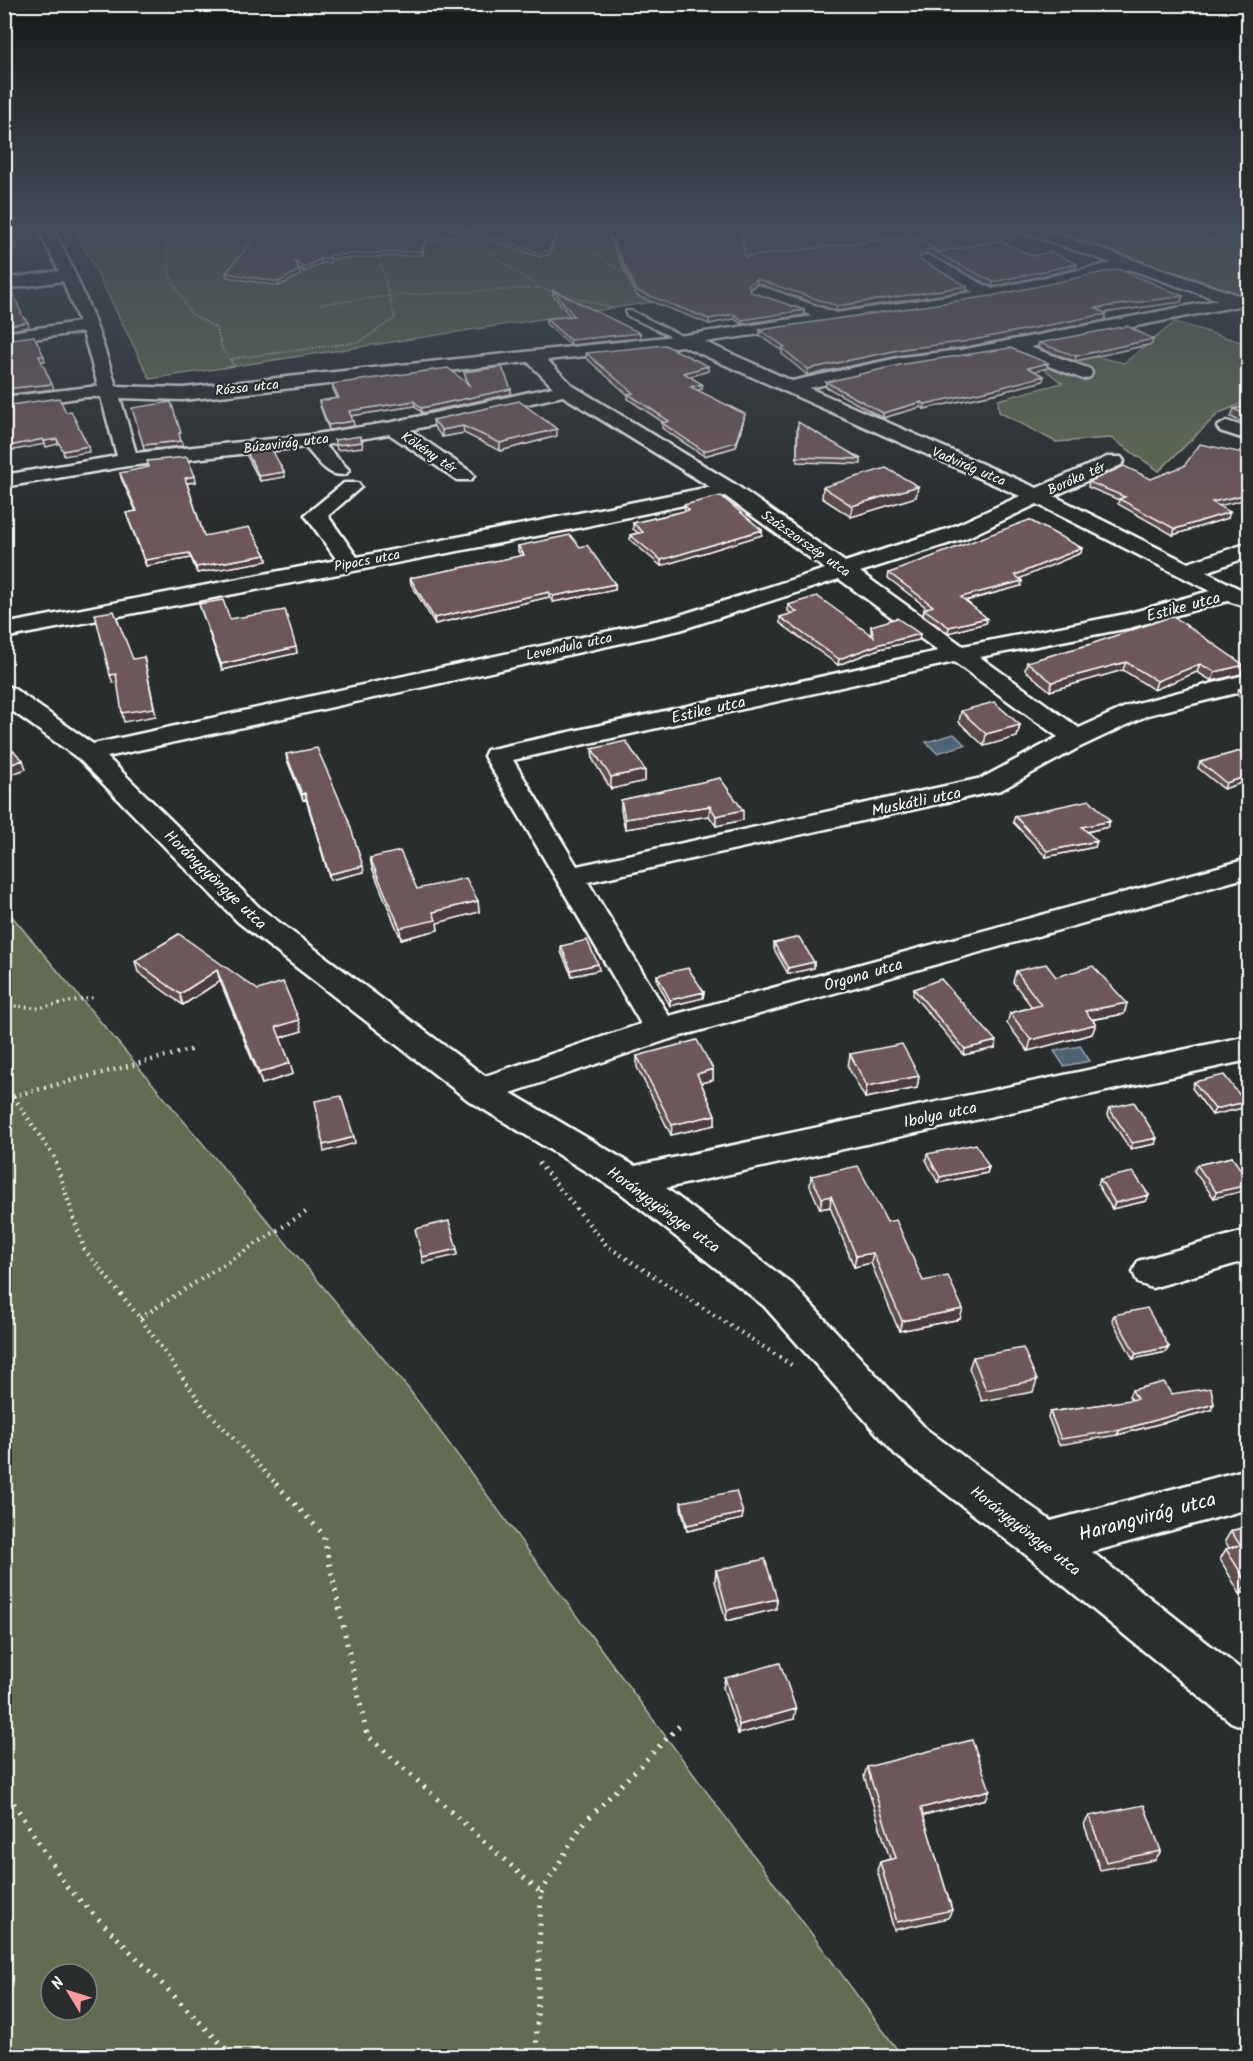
<svg xmlns="http://www.w3.org/2000/svg" width="1253" height="2061" viewBox="0 0 1253 2061" font-family="Kalam,sans-serif">
<rect width="100%" height="100%" fill="#2a2d2e"/>
<filter id="ink" filterUnits="userSpaceOnUse"><feTurbulence type="fractalNoise" baseFrequency=".0167" numOctaves="2"/><feDisplacementMap in="SourceGraphic" scale="12" xChannelSelector="R" yChannelSelector="G"/><feConvolveMatrix kernelMatrix="1 2 1 2 8 2 1 2 1" color-interpolation-filters="sRGB"/></filter>
<g filter="url(#ink)">
<path fill="#626c53" stroke="#b0b6a9" stroke-width="1.5" fill-rule="evenodd" d="M75,229H1015L1032,234L770,284L150,379Z
M1034,229H1200V237L1248,245V298Z
M1175,322L1248,344V401L1219,413L1159,471L1111,438L1056,442L999,412L998,400L1062,383L1029,357L1047,346L1124,363Z
M5,908L408,1388L902,2056H5ZM51,1974H87V2010H51Z"/>
<path fill="#4f6473" stroke="#95a2ab" stroke-width="1.5" d="M1200,229H1248V245L1200,237Z
M954,734L965,745L937,753L926,742Z
M1080,1046L1090,1061L1064,1066L1054,1051Z"/>
<g fill="none" stroke-linecap="round" stroke-linejoin="round">
<g stroke="#fff" stroke-width="4">
<path id="service" d="M626,311H632L690,340L682,342L626,315Z"/>
</g>
<g stroke="#fff" stroke-width="5">
<path id="minor" d="M38,229H53C80,280 100,331 116,386L183,388L685,335L813,316L752,294L750,290L758,285L836,313L973,292L922,263L920,260L922,257L928,255L992,289L1112,263L1022,232L1020,229H1041L1244,297L1246,301L1244,305L1238,306L1030,347L1090,369L1092,373L1090,377L1083,379L1009,351L903,367L809,388L1037,488L1107,457H1121L1124,461L1121,465L1054,496L1188,563L1248,543V557L1206,572L1248,593V603L1241,605L1228,601L1129,628L980,657L1079,728L1130,705L1248,674V690L1148,715L1078,748L1001,790L588,882L669,1016L1248,859V877L670,1039L511,1093L635,1166L1248,1036V1060L666,1188L792,1284L926,1429L1051,1521L1248,1469V1509L1092,1552L1248,1675V1729L1231,1722L1030,1558L896,1455L764,1306L618,1191L468,1100L238,922L79,759L4,705V685L13,688L93,744L674,617L825,569L725,496L573,529L4,638V624L337,560L305,515L344,483H358L361,487L328,516L357,557L710,487L563,396L410,430L471,472L474,476L471,480H457L389,434L325,445L349,470L346,474C328,479 317,459 305,447L128,466L4,487V475L117,456L101,397H84L4,409V397L98,386L83,332L4,343V333L79,322L63,281L4,289V279L59,271ZM1129,269L1218,300L961,350L903,357L792,381L705,342L990,300ZM683,346L1020,496L950,528L845,562L736,485L573,386L547,360ZM528,362L553,387L393,422L310,435L136,453L120,398L183,400ZM1037,504L1210,591L1126,614L963,646L860,572L966,538ZM839,579L938,651L487,750L484,756L641,1024L485,1076L260,908L107,757L680,630ZM954,662L1058,737L982,778L577,866L513,760Z
M1227,421L1248,428V440L1220,431L1217,427Z
M1248,1230V1260L1152,1288L1138,1283L1133,1272L1138,1261Z"/>
</g>
<path stroke="#fff" stroke-width="2" stroke-dasharray="1 2" stroke-linecap="butt" d="M157,229L167,241L170,276L190,313L216,328L222,348L235,367
M581,229L593,253L630,277
M845,229L877,242
M465,236L539,288L613,308
M321,304L389,296L539,288
M230,359L360,342L395,318L378,254"/>
<path stroke="#fff" stroke-width="3" stroke-dasharray="1.5 4" stroke-linecap="butt" d="M4,1005L37,1008L96,997"/>
<path stroke="#fff" stroke-width="4.5" stroke-dasharray="1.5 5" stroke-linecap="butt" d="M4,1088L13,1096L54,1157L84,1249L140,1318L203,1406L277,1485
M13,1096L194,1049
M539,1163L607,1246L793,1366
M140,1318L309,1210"/>
<path stroke="#fff" stroke-width="5" stroke-dasharray="2 7" stroke-linecap="butt" d="M276,1484L323,1534L367,1735L541,1893L536,2056
M4,1788L67,1887L233,2056
M541,1893L582,1825L681,1724"/>
<use href="#service" fill="#2a2d2e" fill-rule="evenodd"/>
<use href="#minor" fill="#2a2d2e" fill-rule="evenodd"/>
</g>
<path fill="#5d4d4d" stroke="#fff" stroke-width="1.5" d="M251,229H558L550,254L540,257L474,235L442,236L441,240L426,241L422,255L330,259V263H321L304,272L297,266L300,275L279,286L227,277L226,273L261,230Z
M605,229H740L745,257L914,236L939,252L1032,256L1077,264L1076,268L992,287L927,253L920,258L921,260L966,291L836,311L757,283L750,288L751,292L804,310V315L742,324L734,319L709,324L637,296Z
M553,290L640,338L571,345L546,324V319L571,317L553,295Z
M1181,302L1104,313L1105,320L961,348L903,355L807,375L782,354V351L760,336V330Z
M1153,339L1152,344L1075,361L1038,348L1039,343Z
M586,353L708,371L689,377L702,389L697,390L744,419L736,447L704,456L662,428V423L663,422L628,399V395L586,358Z
M1048,363L1047,368L1035,371L1043,381L998,393L924,409L921,407L883,418L826,387V382Z
M464,372L511,389V394L422,413L415,406L351,416L354,426L329,430L320,406L319,401L337,398L333,389L332,384H467Z
M1248,405V425L1231,417L1234,409Z
M433,420L557,436L500,451L464,433L442,437L434,427Z
M797,427L861,459V464L797,462Z
M246,450L284,472L285,477L260,481L247,456Z
M149,468L195,476L196,482L187,483L204,536L266,555L267,561L197,573L191,558L146,566L126,513L136,511L121,478L120,473Z
M1151,479L1218,506L1228,518L1173,535L1118,504L1119,500L1088,487L1089,482Z
M918,486L916,497L851,517L822,498L823,487Z
M684,505L762,530V535L661,566L630,540V535L638,533L633,529V523L685,511Z
M518,546L615,584V590L553,602L549,597L435,624L411,584L410,578L521,556L518,551Z
M1081,553L1019,578L1022,581L1021,586L966,601L986,623L948,633L923,615L924,609L927,608L888,578L889,573Z
M199,604L230,619L296,647L297,653L222,670Z
M788,605L872,635L871,631V626L919,640L879,649L838,665L780,623V617L792,614L788,611Z
M1088,645L1244,665L1241,674L1212,681L1197,672L1154,690L1123,670L1050,691L1025,670L1027,662Z
M1248,687V702L1237,695L1239,689Z
M961,711L1020,725L1017,737L984,746L959,722Z
M592,749L645,770V781L611,789L593,760Z
M1248,749L1224,789L1198,768L1200,762Z
M286,754L364,872L330,880L306,799L303,800L287,760Z
M720,778L743,820L716,826L709,816L625,829L621,811V800Z
M1015,816L1108,827L1087,832L1095,847L1046,857L1013,822Z
M370,858L417,889L478,901L479,912L437,923L438,930L401,939L372,868Z
M179,934L302,1031L280,1038L290,1063L293,1074L262,1084L220,981L183,1005L138,972L135,961Z
M774,943L814,962V968L788,974L774,949Z
M561,946L599,970L572,976L561,952Z
M1016,971L1056,977L1127,1003L1124,1014L1092,1020L1096,1024L1092,1034L1028,1051L1007,1023L1010,1013L1032,1007L1013,982Z
M657,975L704,992L703,998L670,1006L657,981Z
M914,989L995,1048L964,1055L913,995Z
M850,1054L919,1076L917,1088L865,1098L848,1067Z
M637,1056L713,1069V1080L701,1083L715,1115V1125L671,1135L637,1067Z
M1194,1082L1243,1108L1212,1115L1192,1088Z
M1109,1108L1155,1144L1130,1149L1107,1114Z
M927,1154L989,1167L987,1173L938,1183L926,1160Z
M1232,1157L1214,1198L1194,1171L1197,1165Z
M811,1176L887,1222L923,1281L960,1319L899,1331L871,1263L854,1267L830,1207L820,1209L810,1186Z
M1100,1179L1149,1195L1146,1201L1112,1209L1098,1185Z
M1114,1315L1166,1352L1133,1359L1112,1320Z
M973,1357L1037,1380L1033,1392L982,1401L969,1368Z
M1132,1390L1171,1394L1211,1410L1117,1435L1059,1445L1048,1417L1050,1412L1132,1400L1129,1396Z
M681,1502L743,1513L742,1519L687,1531L681,1508Z
M1248,1526V1591L1240,1594L1220,1559L1226,1549L1229,1548L1225,1541L1231,1531Z
M716,1570L777,1599L776,1609L726,1621L715,1581Z
M725,1678L794,1719L738,1734L723,1688Z
M867,1767L990,1790L986,1799L923,1815L952,1910L948,1918L894,1930L877,1870L880,1862L890,1859L864,1776Z
M1089,1816L1161,1851L1155,1860L1100,1870L1084,1824Z"/>
<path fill="#4c3e3f" stroke="#fff" stroke-width="1.5" d="M557,229H558L550,254L540,257V253Z
M425,236L426,241L422,255V251Z
M17,243L18,248L4,249V245Z
M928,248L927,253L918,259L919,254Z
M4,257L8,276L4,277Z
M320,259L321,263L304,272V268Z
M1077,264L1076,268L992,287L993,282Z
M299,270L300,275L279,286V282Z
M757,279V283L748,289V285Z
M967,286L966,291L836,311L837,306Z
M1183,296L1181,302L1094,314L1096,308Z
M804,310V315L742,324V320Z
M734,314V319L709,324V319Z
M1106,314L1105,320L961,348L903,355L807,375L808,369L903,349Z
M28,322L29,327L4,331V326Z
M640,333V338L571,345L570,340Z
M1153,339L1152,344L1075,361L1076,356Z
M39,356H44L45,361H40Z
M1048,363L1047,368L1028,373V368Z
M708,366V371L684,378V373Z
M1044,376L1043,381L998,393L924,409L925,404Z
M52,384L54,389L4,395V389Z
M702,384V389L691,392V387Z
M511,389V394L422,413L421,408Z
M414,401L415,406L350,416L349,411Z
M921,402V407L883,418V413Z
M745,414L744,419L736,447L704,456V451Z
M353,421L354,426L329,430L328,425Z
M463,426L464,433L442,437V430Z
M557,429V436L500,451V443Z
M43,439L45,444L4,452V447Z
M57,439L58,444L46,447L44,441Z
M181,441L183,446L144,450L143,445Z
M362,442L363,447L337,450L336,445Z
M88,446L89,452L64,456L63,451Z
M284,472L285,477L260,481L259,476Z
M195,476L196,482L186,483L185,478Z
M918,486L916,497L851,517L852,506Z
M1248,494V499L1210,508L1212,502Z
M1230,512L1228,518L1173,535L1175,529Z
M762,530V535L661,566V560Z
M1082,548L1081,553L1014,581L1015,575Z
M189,553L191,558L146,566L145,560Z
M266,555L267,561L197,573L196,567Z
M1022,581L1021,586L960,602L961,597Z
M615,584V590L553,602V596Z
M549,592V597L435,624L434,618Z
M987,618L986,623L948,633L949,627Z
M920,634L919,640L879,649L838,665L839,659L880,644Z
M296,647L297,653L222,670L221,664Z
M144,657L156,716L124,722L122,713Z
M1126,662L1123,670L1050,691L1052,682Z
M1200,664L1197,672L1154,690L1157,681Z
M1244,665L1241,674L1212,681L1215,672Z
M116,674L118,682L113,683L110,675Z
M1020,725L1017,737L984,746L986,734Z
M23,760L26,769L4,777V767Z
M645,770V781L611,789V777Z
M1248,776V781L1224,789L1226,783Z
M305,793L306,799L303,800L302,794Z
M710,806L709,816L625,829V819Z
M743,810V820L716,826V816Z
M1110,821L1108,827L1081,833L1082,827Z
M1097,841L1095,847L1046,857L1047,851Z
M363,866L364,872L330,880L329,874Z
M478,901L479,912L437,923L438,930L401,939L400,928L433,912Z
M814,962V968L788,974V968Z
M598,964L599,970L572,976L571,970Z
M217,970L220,981L183,1005L180,994Z
M704,992L703,998L670,1006V1000Z
M1127,1003L1124,1014L1082,1021L1085,1011Z
M299,1020L302,1031L279,1038L276,1027Z
M1096,1024L1092,1034L1028,1051L1031,1040Z
M996,1041L995,1048L964,1055L965,1049Z
M290,1063L293,1074L262,1084L259,1073Z
M713,1069V1080L696,1084L697,1074Z
M919,1076L917,1088L865,1098L867,1086Z
M1245,1102L1243,1108L1212,1115L1215,1109Z
M715,1115V1125L671,1135L672,1125Z
M354,1137L355,1143L324,1152L323,1145Z
M1157,1138L1155,1144L1130,1149L1132,1143Z
M989,1167L987,1173L938,1183L940,1177Z
M1248,1185V1190L1214,1198L1216,1192Z
M1149,1195L1146,1201L1112,1209L1115,1203Z
M831,1196L830,1207L820,1209L822,1198Z
M457,1249V1255L423,1263L422,1257Z
M873,1253L871,1263L854,1267L856,1256Z
M963,1309L960,1319L899,1331L902,1321Z
M1169,1347L1166,1352L1133,1359L1136,1354Z
M1214,1404L1211,1410L1117,1435L1120,1430Z
M743,1513L742,1519L687,1531V1525Z
M1247,1583H1248V1591L1240,1594Z
M777,1599L776,1609L726,1621L727,1610Z
M796,1709L794,1719L738,1734L739,1725Z
M990,1790L986,1799L917,1817L921,1808Z"/>
<path fill="#6c595a" stroke="#fff" stroke-width="1.5" d="M4,229H10L17,243L4,245Z
M262,229H557L550,250L540,253L474,231H441V236H425L422,251L330,255L329,258L320,259L304,268L294,260L299,270L279,282L226,273Z
M607,229H740L745,257L914,236L939,252L1000,241L1032,256L1051,252L1077,264L993,282L928,248L919,254L921,260L967,286L837,306L757,279L748,285L751,292L804,310L742,320L734,314L709,319L637,291Z
M4,259L7,271L4,272Z
M1119,269L1183,296L1096,308L1106,314L962,342L903,349L808,369L782,348L785,347L760,330L991,296Z
M4,285L10,286L23,317L28,322L4,326Z
M553,290L640,333L570,340L546,319L574,316Z
M1127,326L1153,339L1076,356L1039,343Z
M34,336L44,356H39L52,384L4,389V340Z
M665,345L708,366L684,373L702,384L691,387L745,414L736,442L704,451L662,423L669,421L628,394L633,393L586,353Z
M1010,348L1048,363L1028,368L1044,376L999,388L925,404L921,402L883,413L826,382L904,364Z
M502,367L511,389L421,408L414,401L349,411L353,421L328,425L319,401L339,398L332,384L448,368L469,385L464,372Z
M59,398L66,412L71,411L88,446L63,451L57,439L44,441L43,439L4,447V406Z
M519,401L557,429L500,443L463,426L442,430L433,420Z
M171,402L181,433H179L181,441L143,445L132,408Z
M1248,405V416L1234,409Z
M798,422L861,459L797,457Z
M360,436L362,442L336,445L334,440Z
M1200,444L1248,454V494L1212,502L1230,512L1175,529L1119,499L1125,497L1089,482L1124,466L1151,479L1184,466Z
M271,448L284,472L259,476L246,450Z
M187,457L195,476L185,478L204,536L249,527L266,555L196,567L189,553L145,560L126,513L137,511L120,473L149,467L147,461Z
M886,468L918,486L852,506L823,487Z
M721,496L762,530L661,560L630,535L643,532L633,523L689,510L684,505Z
M1029,520L1082,548L1015,575L1022,581L961,597L987,618L949,627L924,609L933,606L889,573Z
M570,535L580,547L587,545L615,584L553,596L549,592L434,618L410,578L524,555L518,546Z
M817,596L874,637L871,626L897,618L920,634L880,644L839,659L780,617L797,612L788,605Z
M223,600L230,619L285,610L296,647L221,664L199,604Z
M114,611L133,659L144,657L154,708L122,713L116,674L110,675L95,614Z
M1173,616L1244,665L1215,672L1200,664L1157,681L1126,662L1052,682L1027,662L1088,645Z
M1248,687V695L1239,689Z
M994,702L1020,725L986,734L961,711Z
M626,741L645,770L611,777L592,749Z
M4,742L23,760L4,767Z
M317,748L348,819L363,866L329,874L305,793L302,794L286,754Z
M1248,749V776L1226,783L1200,762Z
M720,778L743,810L716,816L710,806L625,819L621,800Z
M1090,800L1110,821L1082,827L1097,841L1047,851L1015,816Z
M400,851L417,889L466,878L478,901L433,912L436,920L400,928L370,858Z
M179,934L258,990L283,982L299,1020L276,1027L290,1063L259,1073L217,970L180,994L135,961Z
M799,937L814,962L788,968L774,943Z
M587,940L598,964L571,970L561,946Z
M1046,964L1056,977L1093,966L1127,1003L1085,1011L1096,1024L1031,1040L1010,1013L1041,1005L1016,971Z
M688,968L704,992L670,1000L657,975Z
M941,979L996,1041L965,1049L914,989Z
M697,1040L713,1069L697,1074L715,1115L672,1125L637,1056Z
M902,1044L919,1076L867,1086L850,1054Z
M1224,1075L1245,1102L1215,1109L1194,1082Z
M341,1096L354,1137L323,1145L315,1101Z
M1134,1102L1157,1138L1132,1143L1109,1108Z
M976,1144L989,1167L940,1177L927,1154Z
M1232,1157L1248,1180V1185L1216,1192L1197,1165Z
M858,1166L887,1222L896,1220L923,1281L948,1276L963,1309L902,1321L873,1253L856,1256L831,1196L822,1198L811,1176Z
M1133,1172L1149,1195L1115,1203L1100,1179Z
M449,1221L457,1249L422,1257L415,1229Z
M1147,1308L1169,1347L1136,1354L1114,1315Z
M1023,1348L1037,1380L986,1390L973,1357Z
M1164,1382L1171,1394L1211,1388L1214,1404L1120,1430L1061,1439L1050,1412L1137,1399L1132,1390Z
M736,1491L743,1513L687,1525L681,1502Z
M1248,1526V1583H1247L1226,1549L1240,1545L1231,1531Z
M765,1559L777,1599L727,1610L716,1570Z
M780,1663L796,1709L739,1725L725,1678Z
M972,1740L990,1790L921,1808L952,1910L897,1922L880,1862L896,1858L867,1767Z
M1144,1805L1161,1851L1106,1862L1089,1816Z
M1102,2053L1103,2056H1088Z"/>
</g>
<linearGradient id="sky" x2="0" y2="1"><stop stop-color="#171919"/><stop offset="0.44" stop-color="#444c57"/><stop offset="1" stop-color="#444c57" stop-opacity="0"/></linearGradient>
<rect width="1253" height="517" fill="url(#sky)"/>
<g text-anchor="middle" stroke-width="4.5" stroke-linejoin="round" paint-order="stroke">
<g font-size="14" fill="#fff" stroke="#2a2d2e">
<text transform="translate(247 387) rotate(-6)" y="5">Rózsa utca</text>
<text transform="translate(286 443) rotate(-7)" y="5">Búzavirág utca</text>
<text transform="translate(429 452) rotate(34)" y="5">Kökény tér</text>
<text transform="translate(969 466) rotate(23)" y="5">Vadvirág utca</text>
<text transform="translate(1076 478) rotate(-24)" y="5">Boróka tér</text>
<text transform="translate(806 543) rotate(35)" y="5">Százszorszép utca</text>
<text transform="translate(367 560) rotate(-11)" y="5">Pipacs utca</text>
<text transform="translate(569 646) rotate(-12)" y="5">Levendula utca</text>
</g>
<g font-size="16" fill="#fff" stroke="#2a2d2e">
<text transform="translate(1183 606) rotate(-15)" y="6">Estike utca</text>
<text transform="translate(708 709) rotate(-13)" y="6">Estike utca</text>
<text transform="translate(916 801) rotate(-12)" y="6">Muskátli utca</text>
<text transform="translate(216 879) rotate(44)" y="6">Horánygyöngye utca</text>
<text transform="translate(863 974) rotate(-16)" y="6">Orgona utca</text>
<text transform="translate(940 1114) rotate(-12)" y="6">Ibolya utca</text>
<text transform="translate(664 1209) rotate(36)" y="6">Horánygyöngye utca</text>
<text transform="translate(1026 1530) rotate(38)" y="6">Horánygyöngye utca</text>
</g>
<g font-size="20" fill="#fff" stroke="#2a2d2e">
<text transform="translate(1147 1516) rotate(-15)" y="7">Harangvirág utca</text>
</g>
</g>
<rect width="1253" height="2061" fill="none" stroke="#2a2d2e" stroke-width="24"/>
<rect x="12" y="12" width="1229" height="2037" fill="none" stroke="#fff" stroke-width="2" filter="url(#ink)"/>
<g transform="translate(69 1992) rotate(308)"><circle r="28" fill="#2a2d2e" stroke="#7f8182" stroke-width="1.5"/>
<path d="M0-4.5L10 22L0 15L-10 22Z" fill="#ff9aa2"/>
<text y="-9" font-size="16" font-weight="bold" text-anchor="middle" fill="#ffffff">N</text>
</g>
</svg>
